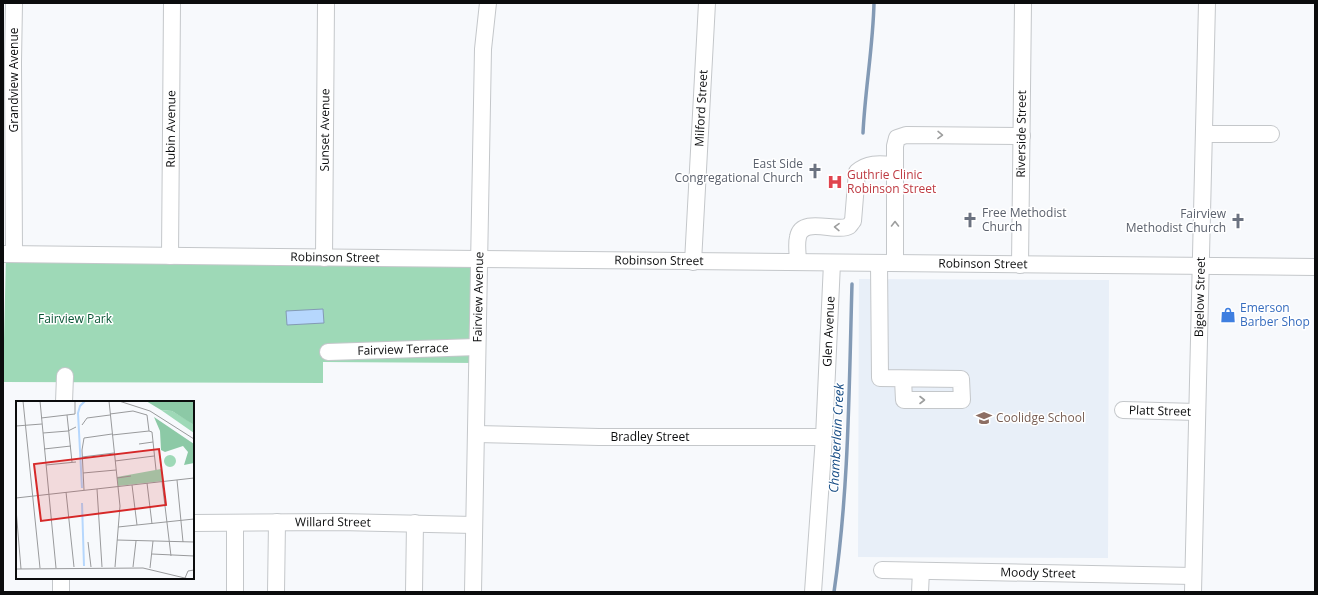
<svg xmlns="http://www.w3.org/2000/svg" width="1318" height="595" viewBox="0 0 1318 595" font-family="'Open Sans',sans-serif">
  <rect width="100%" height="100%" fill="#f7f9fc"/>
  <path fill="#e8eff8" d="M859,279l250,1 -1,278 -250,-1z"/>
  <path fill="#9ed9b7" d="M6,254l473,5 -2,104 -154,-1v21l-320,-1z"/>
  <path fill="#b6d7fd" stroke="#839ab5" d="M323,309l1,14 -37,2 -1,-14z"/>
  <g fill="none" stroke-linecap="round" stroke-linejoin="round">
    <path stroke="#839ab5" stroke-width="3.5" d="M863,133c2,-43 10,-86 11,-130
      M834,592c15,-102 15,-205 18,-308"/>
    <defs>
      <g id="minor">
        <path d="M14,3l-1,59 1,192"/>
        <path d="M1205,134h66"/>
        <path id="s1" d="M3,254l476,5 836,8"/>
        <path id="s2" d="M170,256l2,-253"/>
        <path id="s3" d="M324,258l2,-255"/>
        <path id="s4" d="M693,262l14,-259"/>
        <path d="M798,262c0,-7 -2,-17 0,-25 4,-21 39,-4 51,-11 1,-1 3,-4 4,-5l4,-49c11,-10 24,-8 38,-7"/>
        <path d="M879,263l1,115 81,1 1,21h-58l-1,-21"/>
        <path d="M895,263v-117l2,-8 9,-3 116,1"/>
        <path id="s5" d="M1020,265l3,-262"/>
        <path id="s6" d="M328,352l149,-5"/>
        <path d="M64,402l1,-26"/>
        <path id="s7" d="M1123,410l74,2"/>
        <path id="s8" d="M476,434l123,3h225"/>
        <path id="s9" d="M193,523l146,-1 135,3"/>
        <path id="s10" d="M882,570l311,6"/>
        <path d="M61,592v-14"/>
        <path d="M235,592v-69"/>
        <path d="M276,592l1,-70"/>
        <path d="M414,592l1,-69"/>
        <path id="s11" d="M473,592l10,-543 5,-46"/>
        <path id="s12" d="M813,592l11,-155 8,-174"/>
        <path d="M920,592l1,-21"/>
        <path id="s13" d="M1193,592l14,-589"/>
      </g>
    </defs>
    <use href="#minor" stroke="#c4c7ca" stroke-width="18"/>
    <use href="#minor" stroke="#fff" stroke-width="16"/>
  </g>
  <defs><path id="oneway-chevron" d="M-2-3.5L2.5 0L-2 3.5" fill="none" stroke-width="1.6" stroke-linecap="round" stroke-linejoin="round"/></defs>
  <g stroke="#9d9e9e">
    <use href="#oneway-chevron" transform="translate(940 135) rotate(1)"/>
    <use href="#oneway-chevron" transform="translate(895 224) rotate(-90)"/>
    <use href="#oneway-chevron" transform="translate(837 227) rotate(-179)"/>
    <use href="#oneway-chevron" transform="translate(922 400)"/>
  </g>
  <defs>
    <symbol id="church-bare" viewBox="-9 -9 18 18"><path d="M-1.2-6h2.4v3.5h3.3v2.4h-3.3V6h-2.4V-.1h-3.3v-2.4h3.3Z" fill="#6b7280" stroke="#fff" stroke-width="2.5" paint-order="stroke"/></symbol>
    <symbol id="hospital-bare" viewBox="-9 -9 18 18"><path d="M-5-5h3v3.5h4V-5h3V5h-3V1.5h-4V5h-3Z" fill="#e0444e" stroke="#fff" stroke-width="2.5" paint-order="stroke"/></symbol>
    <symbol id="shop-bare" viewBox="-9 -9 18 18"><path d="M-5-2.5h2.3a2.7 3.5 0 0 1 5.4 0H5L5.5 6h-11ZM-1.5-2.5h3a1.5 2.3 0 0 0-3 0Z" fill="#3f7fe0" stroke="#fff" stroke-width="2.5" paint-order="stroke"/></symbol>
    <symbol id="school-bare" viewBox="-9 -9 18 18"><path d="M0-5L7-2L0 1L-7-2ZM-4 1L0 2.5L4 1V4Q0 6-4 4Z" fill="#8d6e63" stroke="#fff" stroke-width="2.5" paint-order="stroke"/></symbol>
  </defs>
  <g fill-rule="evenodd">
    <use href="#church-bare" x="804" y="160" width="22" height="22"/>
    <use href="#hospital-bare" x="824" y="171" width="22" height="22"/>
    <use href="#church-bare" x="959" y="209" width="22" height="22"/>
    <use href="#church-bare" x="1227" y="210" width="22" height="22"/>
    <use href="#shop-bare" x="1217" y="304" width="22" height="22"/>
    <use href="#school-bare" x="973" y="407" width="22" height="22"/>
  </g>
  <g text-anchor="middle" stroke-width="3" stroke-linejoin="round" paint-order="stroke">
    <g font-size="12" fill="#0b0c0d" stroke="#fff">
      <text transform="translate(14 80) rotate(-90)" y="4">Grandview Avenue</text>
      <text dy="4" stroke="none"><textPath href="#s4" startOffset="154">Milford Street</textPath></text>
      <text dy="4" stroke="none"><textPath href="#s2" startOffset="127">Rubin Avenue</textPath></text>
      <text dy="4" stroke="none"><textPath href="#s3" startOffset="128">Sunset Avenue</textPath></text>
      <text dy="4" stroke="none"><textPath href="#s5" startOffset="131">Riverside Street</textPath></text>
      <text dy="4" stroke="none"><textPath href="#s1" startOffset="332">Robinson Street</textPath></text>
      <text dy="4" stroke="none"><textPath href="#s1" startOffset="656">Robinson Street</textPath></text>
      <text dy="4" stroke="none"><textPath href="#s1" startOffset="980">Robinson Street</textPath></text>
      <text dy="4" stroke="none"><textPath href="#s11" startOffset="295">Fairview Avenue</textPath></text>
      <text dy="4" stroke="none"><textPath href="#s13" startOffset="295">Bigelow Street</textPath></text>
      <text dy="4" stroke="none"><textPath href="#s12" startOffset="261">Glen Avenue</textPath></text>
      <text dy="4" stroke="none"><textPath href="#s6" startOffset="75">Fairview Terrace</textPath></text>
      <text dy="4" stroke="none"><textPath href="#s7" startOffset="37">Platt Street</textPath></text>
      <text dy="4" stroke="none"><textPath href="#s8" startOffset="174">Bradley Street</textPath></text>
      <text dy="4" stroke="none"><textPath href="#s9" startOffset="140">Willard Street</textPath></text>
      <text dy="4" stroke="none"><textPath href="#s10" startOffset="156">Moody Street</textPath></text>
    </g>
    <g font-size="12" fill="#5b616d" stroke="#fff" text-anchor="end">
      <text x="803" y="168">East Side<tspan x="803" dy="14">Congregational Church</tspan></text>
      <text x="982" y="217" text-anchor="start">Free Methodist<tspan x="982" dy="14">Church</tspan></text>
      <text x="1226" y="218">Fairview<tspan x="1226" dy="14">Methodist Church</tspan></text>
    </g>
    <g font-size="12" fill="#be3a42" stroke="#fff" text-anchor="start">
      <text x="847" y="179">Guthrie Clinic<tspan x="847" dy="14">Robinson Street</tspan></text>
    </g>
    <g font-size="12" fill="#366cbe" stroke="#fff" text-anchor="start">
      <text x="1240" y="312">Emerson<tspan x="1240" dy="14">Barber Shop</tspan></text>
    </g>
    <g font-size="12" fill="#085535" stroke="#fff">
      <text x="75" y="323">Fairview Park</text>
    </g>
    <g font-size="12" fill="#785e54" stroke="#fff" text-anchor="start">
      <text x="996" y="422">Coolidge School</text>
    </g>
    <g font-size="13" font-style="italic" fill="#164c85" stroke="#fff">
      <text transform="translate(836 438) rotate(-87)" y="5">Chamberlain Creek</text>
    </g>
  </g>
  <g transform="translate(16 401)">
    <rect width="178" height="178" fill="#f7f9fc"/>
    <path d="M145,9l11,1 15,9 7,5v8zM148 60a6 6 0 1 1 12 0a6 6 0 1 1-12 0ZM145,68l2,12 -45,5 -1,-9z" fill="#9ed9b7"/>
    <path d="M130,0h48v24l-22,-14 -11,-1zM138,16l40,27v19l-10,2 4,-13 -5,-6 -18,6 -4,-2 -1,-19z" fill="#8cc9a6"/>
    <path fill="none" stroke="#b6d7fd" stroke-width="2" d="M66,87l-4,-75 2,-7 5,-5M66,102l2,63"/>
    <path fill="none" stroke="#999a9c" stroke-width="1" d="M7,0l17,167M24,0l16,167M93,0l11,105 -5,61M103,0l31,10 44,28M94,13l23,-3 14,4 2,16 3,1 4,38M51,14l5,47M25,17l34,-4v-13M66,24l5,-7 23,-3M0,25l26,-2M27,32l25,-2 8,-4M96,34l37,-4M123,43l14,-2M28,48l27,-3M66,56l32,-4M99,60l39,-5M30,64l30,-3M67,72l33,-3M101,77l14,-2M161,79l6,62M146,80l9,75M131,82l5,41M116,84l5,40M81,88l5,78M68,89l-2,-40 2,-12 28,-4M50,91l8,75M0,97l178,-20M0,108l5,60M102,126l76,-8M101,139l77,2M72,141l3,25M136,153l42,2M117,166l3,-26M134,167l3,-27M0,168l127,-1 46,11M169,177l3,-7 6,-1"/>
    <path fill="#d62828" fill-opacity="0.15" stroke="#d62828" stroke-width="2" d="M143,48l7,56 -125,16 -7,-57z"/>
    <rect width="178" height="178" fill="none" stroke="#0b0c0d" stroke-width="2"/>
  </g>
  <rect width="1318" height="595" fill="none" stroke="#0b0c0d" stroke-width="8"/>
</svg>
